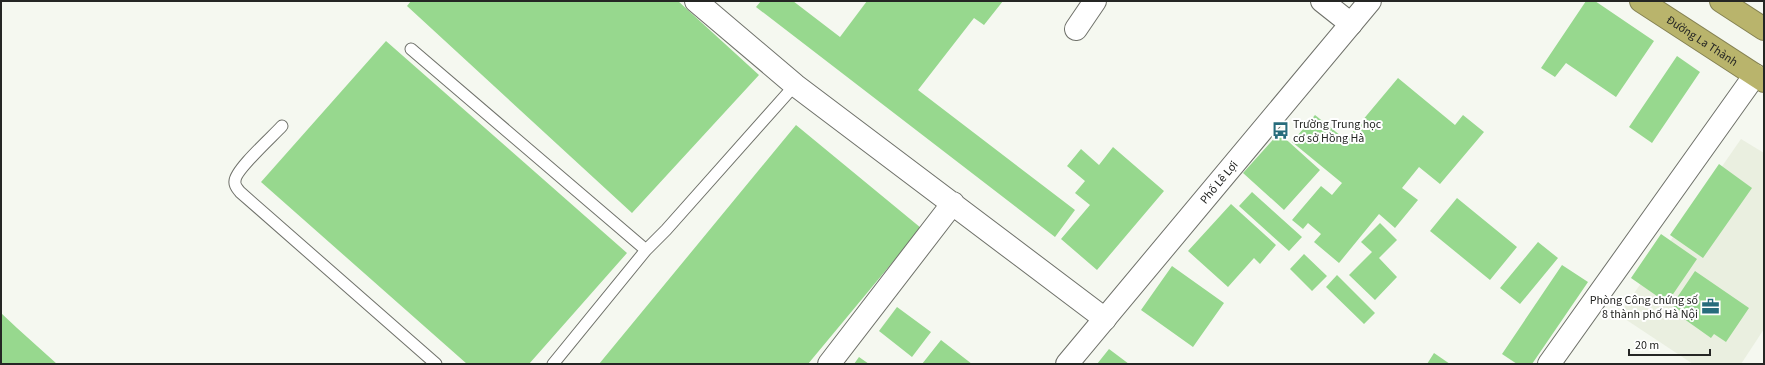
<svg xmlns="http://www.w3.org/2000/svg" width="1765" height="365" viewBox="0 0 1765 365" font-family="'Source Sans 3',sans-serif">
  <rect width="100%" height="100%" fill="#f5f8f0"/>
  <path fill="#eaefe0" d="M1741,139l23,14v176l-23,35h-48l-74,-49z"/>
  <path fill="#97d88e" d="M411,1h267l81,74 -127,138 -225,-207z
    M761,1h32l47,36 27,-36h136l-19,24 -10,-7 -56,72 157,120 -20,27 -299,-230z
    M1586,1h9l59,40 -38,56 -50,-34 -11,14 -14,-9z
    M386,41l241,212 -98,111h-62l-206,-182z
    M1677,56l23,16 -48,71 -23,-16z
    M1398,78l57,47 8,-10 21,17 -44,52 -21,-17 -17,21 16,12 -23,28 -16,-14 -40,49 -25,-21 7,-8 -13,-11 -5,6 -11,-9 29,-34 11,9 10,-12 -50,-41 23,-27 31,25z
    M796,125l125,103 -113,136h-209z
    M1279,133l41,37 -36,40 -41,-37z
    M1113,147l51,44 -67,79 -36,-31 29,-34 -15,-12 10,-12 -18,-15 14,-17 18,16z
    M1719,164l33,24 -49,70 -33,-23z
    M1252,192l50,45 -13,14 -50,-45z
    M1457,198l60,49 -27,33 -60,-49z
    M1231,204l45,41 -16,19 -6,-6 -26,29 -40,-36z
    M1380,223l17,17 -18,18 18,19 -22,23 -26,-25 23,-23 -11,-10z
    M1661,234l36,25 -30,44 -36,-25z
    M1538,242l20,16 -38,46 -20,-16z
    M1304,254l23,22 -15,15 -22,-22z
    M1562,265l26,17 -56,82h-15l-15,-10z
    M1172,266l52,37 -31,44 -52,-37z
    M1695,271l54,37 -23,34 -12,-8 -3,4 -31,-22 3,-3 -11,-8z
    M1337,275l38,38 -11,11 -38,-37z
    M897,307l34,25 -19,25 -33,-26z
    M1,313l16,15 40,36h-56z
    M941,340l31,24h-50z
    M1109,349l20,15h-32z
    M1434,353l16,11h-23z
    M859,357l10,7h-15z"/>
  <g fill="none" stroke-linecap="round" stroke-linejoin="round">
    <defs>
      <path id="lane" d="M411,49l235,201 20,-20 129,-145
        M282,126c-9,10 -47,44 -47,55 -1,5 3,8 5,11l196,172
        M553,364l93,-114"/>
      <path id="street" d="M696,1l99,84 310,234
        M1322,1l29,23
        M1076,29l19,-28
        M829,364l124,-161
        M1549,364l206,-289"/>
      <g id="secondary">
        <path id="s1" d="M1067,364l303,-363"/>
      </g>
      <g id="highway">
        <path id="s2" d="M1641,1l123,80"/>
        <path d="M1721,1l43,28"/>
      </g>
    </defs>
    <use href="#lane" stroke="#6f716a" stroke-width="13"/>
    <use href="#street" stroke="#6f716a" stroke-width="24"/>
    <use href="#secondary" stroke="#6f716a" stroke-width="24"/>
    <use href="#highway" stroke="#858253" stroke-width="24"/>
    <use href="#lane" stroke="#fff" stroke-width="11"/>
    <use href="#street" stroke="#fff" stroke-width="22"/>
    <use href="#secondary" stroke="#fff" stroke-width="22"/>
    <use href="#highway" stroke="#b9b46c" stroke-width="22"/>
  </g>
  <defs>
    <symbol id="bus-bare" viewBox="-9 -9 18 18"><path d="M-5-6H5V4H4V6H2V4H-2V6H-4V4H-5ZM-3.5-4V0h7V-4ZM-3.5 1.2v1.5H-2V1.2ZM2 1.2v1.5H3.5V1.2Z" fill="#276c7c" stroke="#fff" stroke-width="2.5" paint-order="stroke"/></symbol>
    <symbol id="office-bare" viewBox="-9 -9 18 18"><path d="M-6-3h4V-5.5h4V-3h4V5H-6ZM-1-4.5V-3h2v-1.5ZM-6 0V1H6V0Z" fill="#276c7c" stroke="#fff" stroke-width="2.5" paint-order="stroke"/></symbol>
  </defs>
  <g fill-rule="evenodd">
    <use href="#bus-bare" x="1268" y="118" width="25" height="25"/>
    <use href="#office-bare" x="1698" y="294" width="25" height="25"/>
  </g>
  <g text-anchor="middle" stroke-width="4" stroke-linejoin="round" paint-order="stroke">
    <g font-size="12" fill="#252624" stroke="#fff">
      <text dy="4" stroke="none"><textPath href="#s2" startOffset="73">Đường La Thành</textPath></text>
      <text dy="4" stroke="none"><textPath href="#s1" startOffset="237">Phố Lê Lợi</textPath></text>
    </g>
    <g font-size="12" fill="#252624" stroke="#fff" text-anchor="start">
      <text x="1293" y="128">Trường Trung học<tspan x="1293" dy="14">cơ sở Hồng Hà</tspan></text>
      <text x="1698" y="304" text-anchor="end">Phòng Công chứng số<tspan x="1698" dy="14">8 thành phố Hà Nội</tspan></text>
    </g>
  </g>
  <rect width="1765" height="365" fill="none" stroke="#252624" stroke-width="4"/>
  <path d="M1629 349v6h81v-6" fill="none" stroke="#252624" stroke-width="2"/>
  <text x="1635" y="349" font-size="12" fill="#252624" stroke="#ffffff" stroke-width="3" paint-order="stroke">20 m</text>
</svg>
